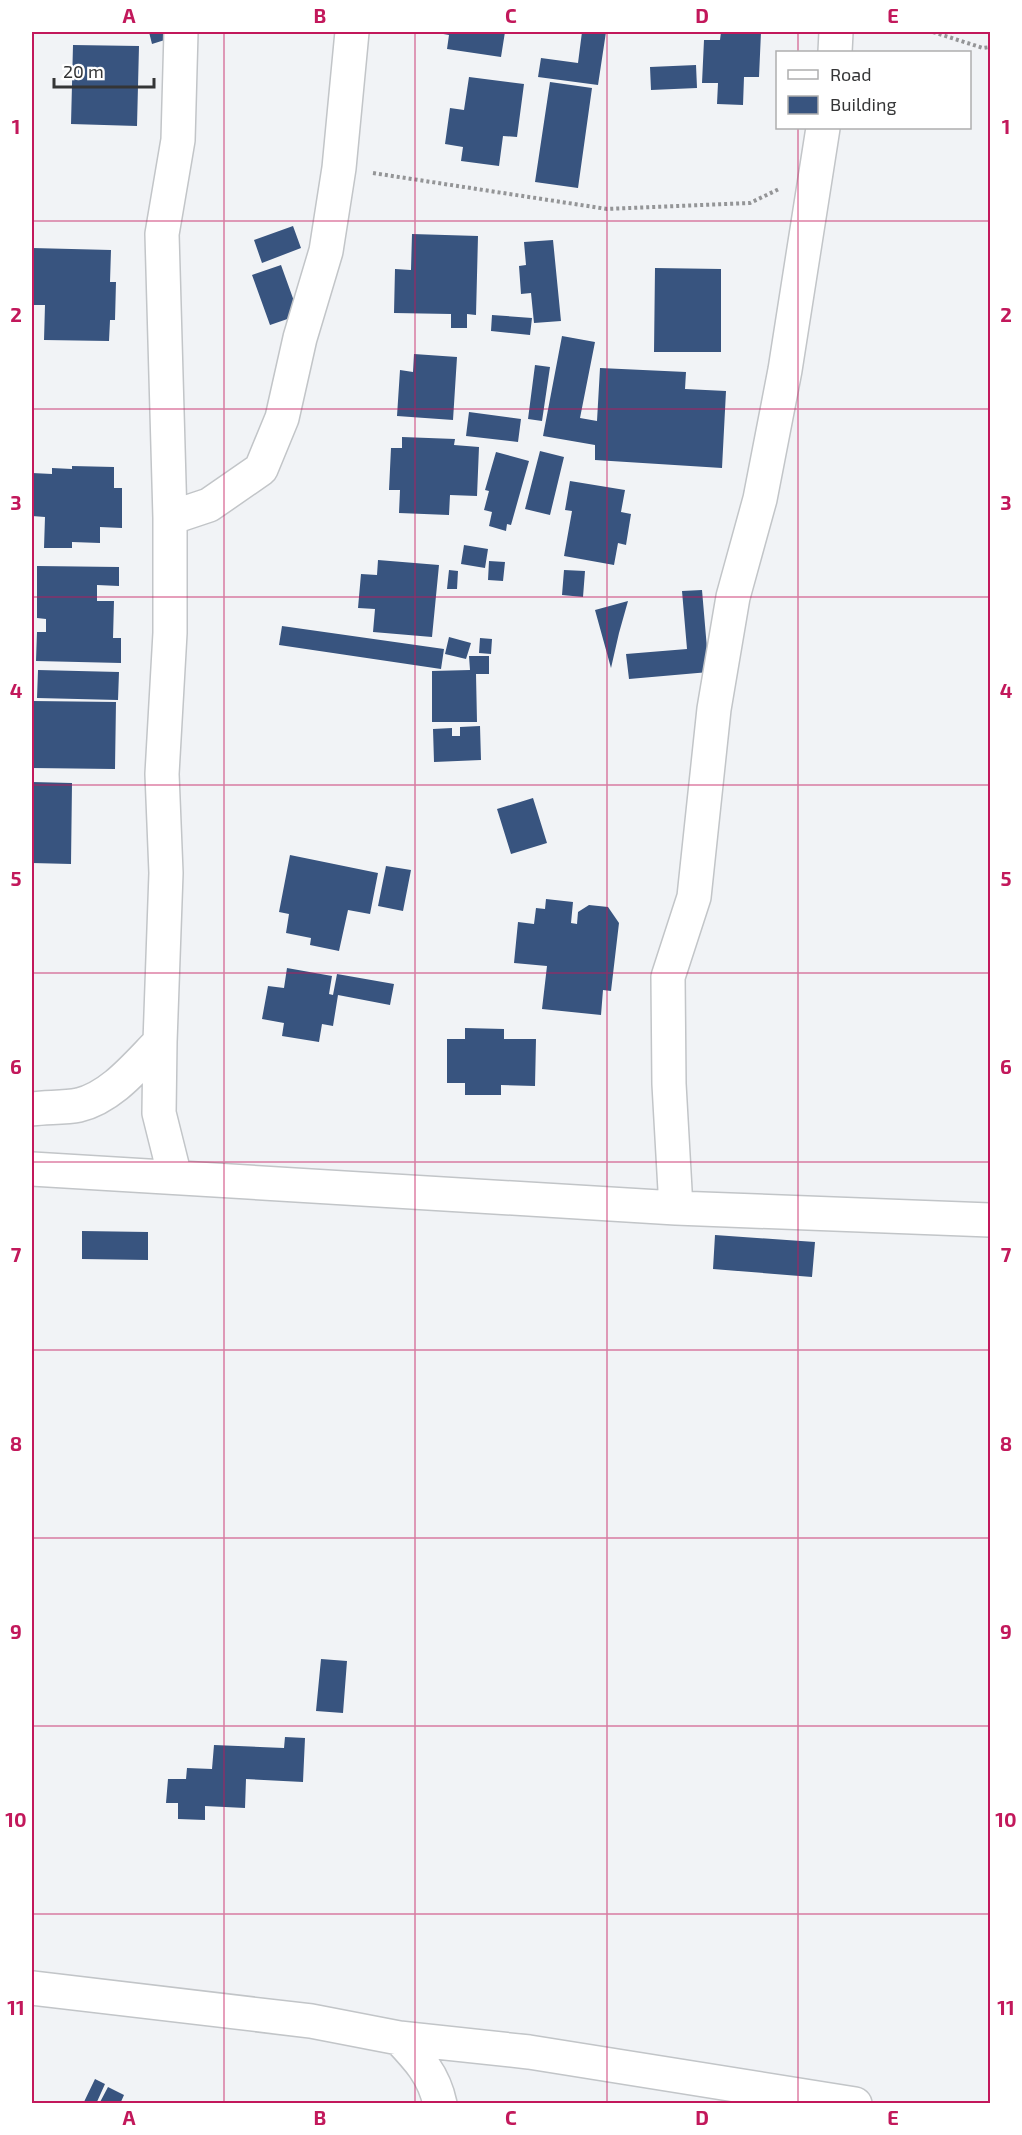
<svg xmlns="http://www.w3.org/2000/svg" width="1022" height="2135" viewBox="0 0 1022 2135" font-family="'Exo 2',sans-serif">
  <rect width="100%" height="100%" fill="#f1f3f6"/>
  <path fill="#38547f" d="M149,32h20l2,6 -19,6z
    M432,32h73l-4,25 -54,-8 2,-14z
    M582,32h24l-8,53 -60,-8 3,-19 37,5z
    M721,32h40l-2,45h-15l-1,28 -26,-1 1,-21h-16l2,-43h16z
    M73,45l66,1 -2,80 -66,-2z
    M696,65l1,23 -46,2 -1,-23z
    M469,77l55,7 -7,53 -14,-1 -4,30 -38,-5 2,-14 -18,-3 5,-36 14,2z
    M550,82l42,6 -14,100 -43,-6z
    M293,226l8,22 -39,15 -8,-23z
    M412,234l66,2 -2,79 -9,-1v14h-16v-14l-57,-1 1,-44 16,1z
    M553,240l8,81 -27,2 -3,-30 -10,1 -2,-28 7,-1 -2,-23z
    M32,248l79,2 -1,32h6l-1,38h-5l-1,21 -65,-1 1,-35h-13z
    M281,265l18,50 -29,10 -18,-50z
    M655,268l66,1v83h-67z
    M492,315l40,3 -2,17 -39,-4z
    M562,336l33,6 -15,76 17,3 3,-53 86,4 -1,17 41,2 -4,77 -127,-8v-15l-52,-9z
    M414,354l43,3 -4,63 -56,-4 3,-46 13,2z
    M535,365l15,2 -8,54 -14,-2z
    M469,412l52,7 -3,23 -52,-6z
    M402,437l53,2 -1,6 25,2 -2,49 -27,-1 -1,20 -50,-2 1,-23h-11l2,-42h11z
    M540,451l24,6 -14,58 -25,-6z
    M496,452l33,9 -18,64 -4,-1 -1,7 -17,-5 3,-14 -8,-2 5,-19 -4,-1z
    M72,466l42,1v21h8v40l-22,-1v16l-28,-1v6h-28l1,-31 -13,-1v-43l20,1v-6l20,1z
    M570,481l55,9 -4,22 10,2 -5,31 -8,-2 -4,22 -50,-9 8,-45 -7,-1z
    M464,545l24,4 -3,19 -24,-4z
    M378,560l61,5 -7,72 -59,-5 2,-23 -17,-1 3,-34 16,1z
    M489,561l16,1 -2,19 -15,-1z
    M37,566l82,1v19l-22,-1v16h17l-1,37h8v25l-85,-2 1,-29h9v-13l-9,-1z
    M449,570l9,1 -1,18h-10z
    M564,570l21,1 -2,26 -21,-2z
    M702,590l7,82 -80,7 -3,-25 61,-5 -5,-58z
    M628,601l-9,32 -8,35 -16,-58z
    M282,626l162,23 -3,20 -162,-24z
    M449,637l22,6 -5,16 -21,-5z
    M480,638l12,1 -1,15 -12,-1z
    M469,656h20v18h-13l1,48h-45v-51l38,-1z
    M38,670l81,2 -1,28 -81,-2z
    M33,701l83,1 -1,67 -83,-1z
    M480,726l1,34 -47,2 -1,-33 19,-1v8h8v-9z
    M32,782l40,1 -1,81 -39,-1z
    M533,798l14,45 -36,11 -14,-45z
    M290,855l88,18 -8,41 -22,-4 -9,41 -29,-6 1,-7 -25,-5 3,-19 -10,-2z
    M386,866l25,4 -8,41 -25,-5z
    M546,899l27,3 -2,21 6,1 1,-12 11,-7 19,2 11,16 -8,68 -8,-1 -2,25 -59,-6 5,-43 -33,-3 4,-41 16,2 2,-16 9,1z
    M287,968l45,8 -3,18 4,1 4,-21 57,10 -4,21 -52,-10 -5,31 -11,-2 -3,18 -37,-6 2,-13 -22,-4 6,-33 16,2z
    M465,1028l39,1v10h32l-1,47 -34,-1v10h-36v-12h-18v-44h18z
    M82,1231l66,1v28l-66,-1z
    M715,1235l100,7 -3,35 -99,-8z
    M321,1659l26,2 -4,52 -27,-2z
    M285,1737l20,1 -2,44 -57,-3 -1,29 -40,-2v14l-27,-1v-16h-12l2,-24h18l1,-11 25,1 2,-24 70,3z
    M95,2079l10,5 -9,20h-13z
    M108,2087l16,8 -4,9h-21z"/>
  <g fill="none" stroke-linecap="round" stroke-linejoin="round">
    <defs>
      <path id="street" d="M835,52l1,-20
        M170,518l39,-13 52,-36 21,-51 18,-80 26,-87 13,-83 13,-136
        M160,1042l-1,71 16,64
        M32,1109c15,-2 32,-1 47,-4 33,-8 58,-40 81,-63l6,-169 -4,-99 8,-141v-115l-8,-284 16,-94 3,-108
        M32,1169l644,39 314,12
        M676,1208l-7,-124 -1,-107 26,-80 20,-188 19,-112 27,-98 25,-129 38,-242
        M32,1988l279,33 88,17 130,14 326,52
        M399,2038c19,20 35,37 41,66"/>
    </defs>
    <use href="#street" stroke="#c2c5c8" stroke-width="36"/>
    <path stroke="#949597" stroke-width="4" stroke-dasharray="3 3" stroke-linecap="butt" d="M933,32l50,16 7,-1
      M373,173l234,36 143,-6 29,-14"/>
    <use href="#street" stroke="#fff" stroke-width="33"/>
  </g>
  <path fill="none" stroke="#c2185b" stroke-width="1.5" stroke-opacity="0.55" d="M224,32v2072M415,32v2072M607,32v2072M798,32v20M798,128v1976M32,221h958M32,409h958M32,597h958M32,785h958M32,973h958M32,1162h958M32,1350h958M32,1538h958M32,1726h958M32,1914h958"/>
  <rect width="1022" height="2135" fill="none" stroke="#ffffff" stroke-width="66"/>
  <rect x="776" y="51" width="195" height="78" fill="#ffffff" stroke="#aeaeaf" stroke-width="1.5"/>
  <rect x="788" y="70" width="30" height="9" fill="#ffffff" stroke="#aeaeaf" stroke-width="1.5"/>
  <text x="830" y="81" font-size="18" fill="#343536">Road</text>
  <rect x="788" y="96" width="30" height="18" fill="#38547f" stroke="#aeaeaf" stroke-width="1.5"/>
  <text x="830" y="111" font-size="18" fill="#343536">Building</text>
  <path d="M54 78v9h100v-9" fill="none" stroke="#343536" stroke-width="3"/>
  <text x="63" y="78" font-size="18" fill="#343536" stroke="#ffffff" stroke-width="4.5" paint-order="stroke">20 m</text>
  <rect x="33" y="33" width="956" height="2069" fill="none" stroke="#c2185b" stroke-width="2"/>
  <g font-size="20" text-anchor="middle" font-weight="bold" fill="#c2185b">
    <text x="129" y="23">A</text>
    <text x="320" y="23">B</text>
    <text x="511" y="23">C</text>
    <text x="702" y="23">D</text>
    <text x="893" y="23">E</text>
    <text x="16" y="134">1</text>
    <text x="1006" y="134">1</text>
    <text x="16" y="322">2</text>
    <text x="1006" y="322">2</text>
    <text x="16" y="510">3</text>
    <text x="1006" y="510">3</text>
    <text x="16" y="698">4</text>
    <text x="1006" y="698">4</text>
    <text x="16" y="886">5</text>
    <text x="1006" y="886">5</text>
    <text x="16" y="1074">6</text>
    <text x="1006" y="1074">6</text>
    <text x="16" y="1262">7</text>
    <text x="1006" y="1262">7</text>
    <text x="16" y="1451">8</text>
    <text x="1006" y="1451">8</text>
    <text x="16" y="1639">9</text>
    <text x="1006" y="1639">9</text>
    <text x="16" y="1827">10</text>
    <text x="1006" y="1827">10</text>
    <text x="16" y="2015">11</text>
    <text x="1006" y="2015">11</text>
    <text x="129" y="2125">A</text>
    <text x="320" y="2125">B</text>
    <text x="511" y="2125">C</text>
    <text x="702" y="2125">D</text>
    <text x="893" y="2125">E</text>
  </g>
</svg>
